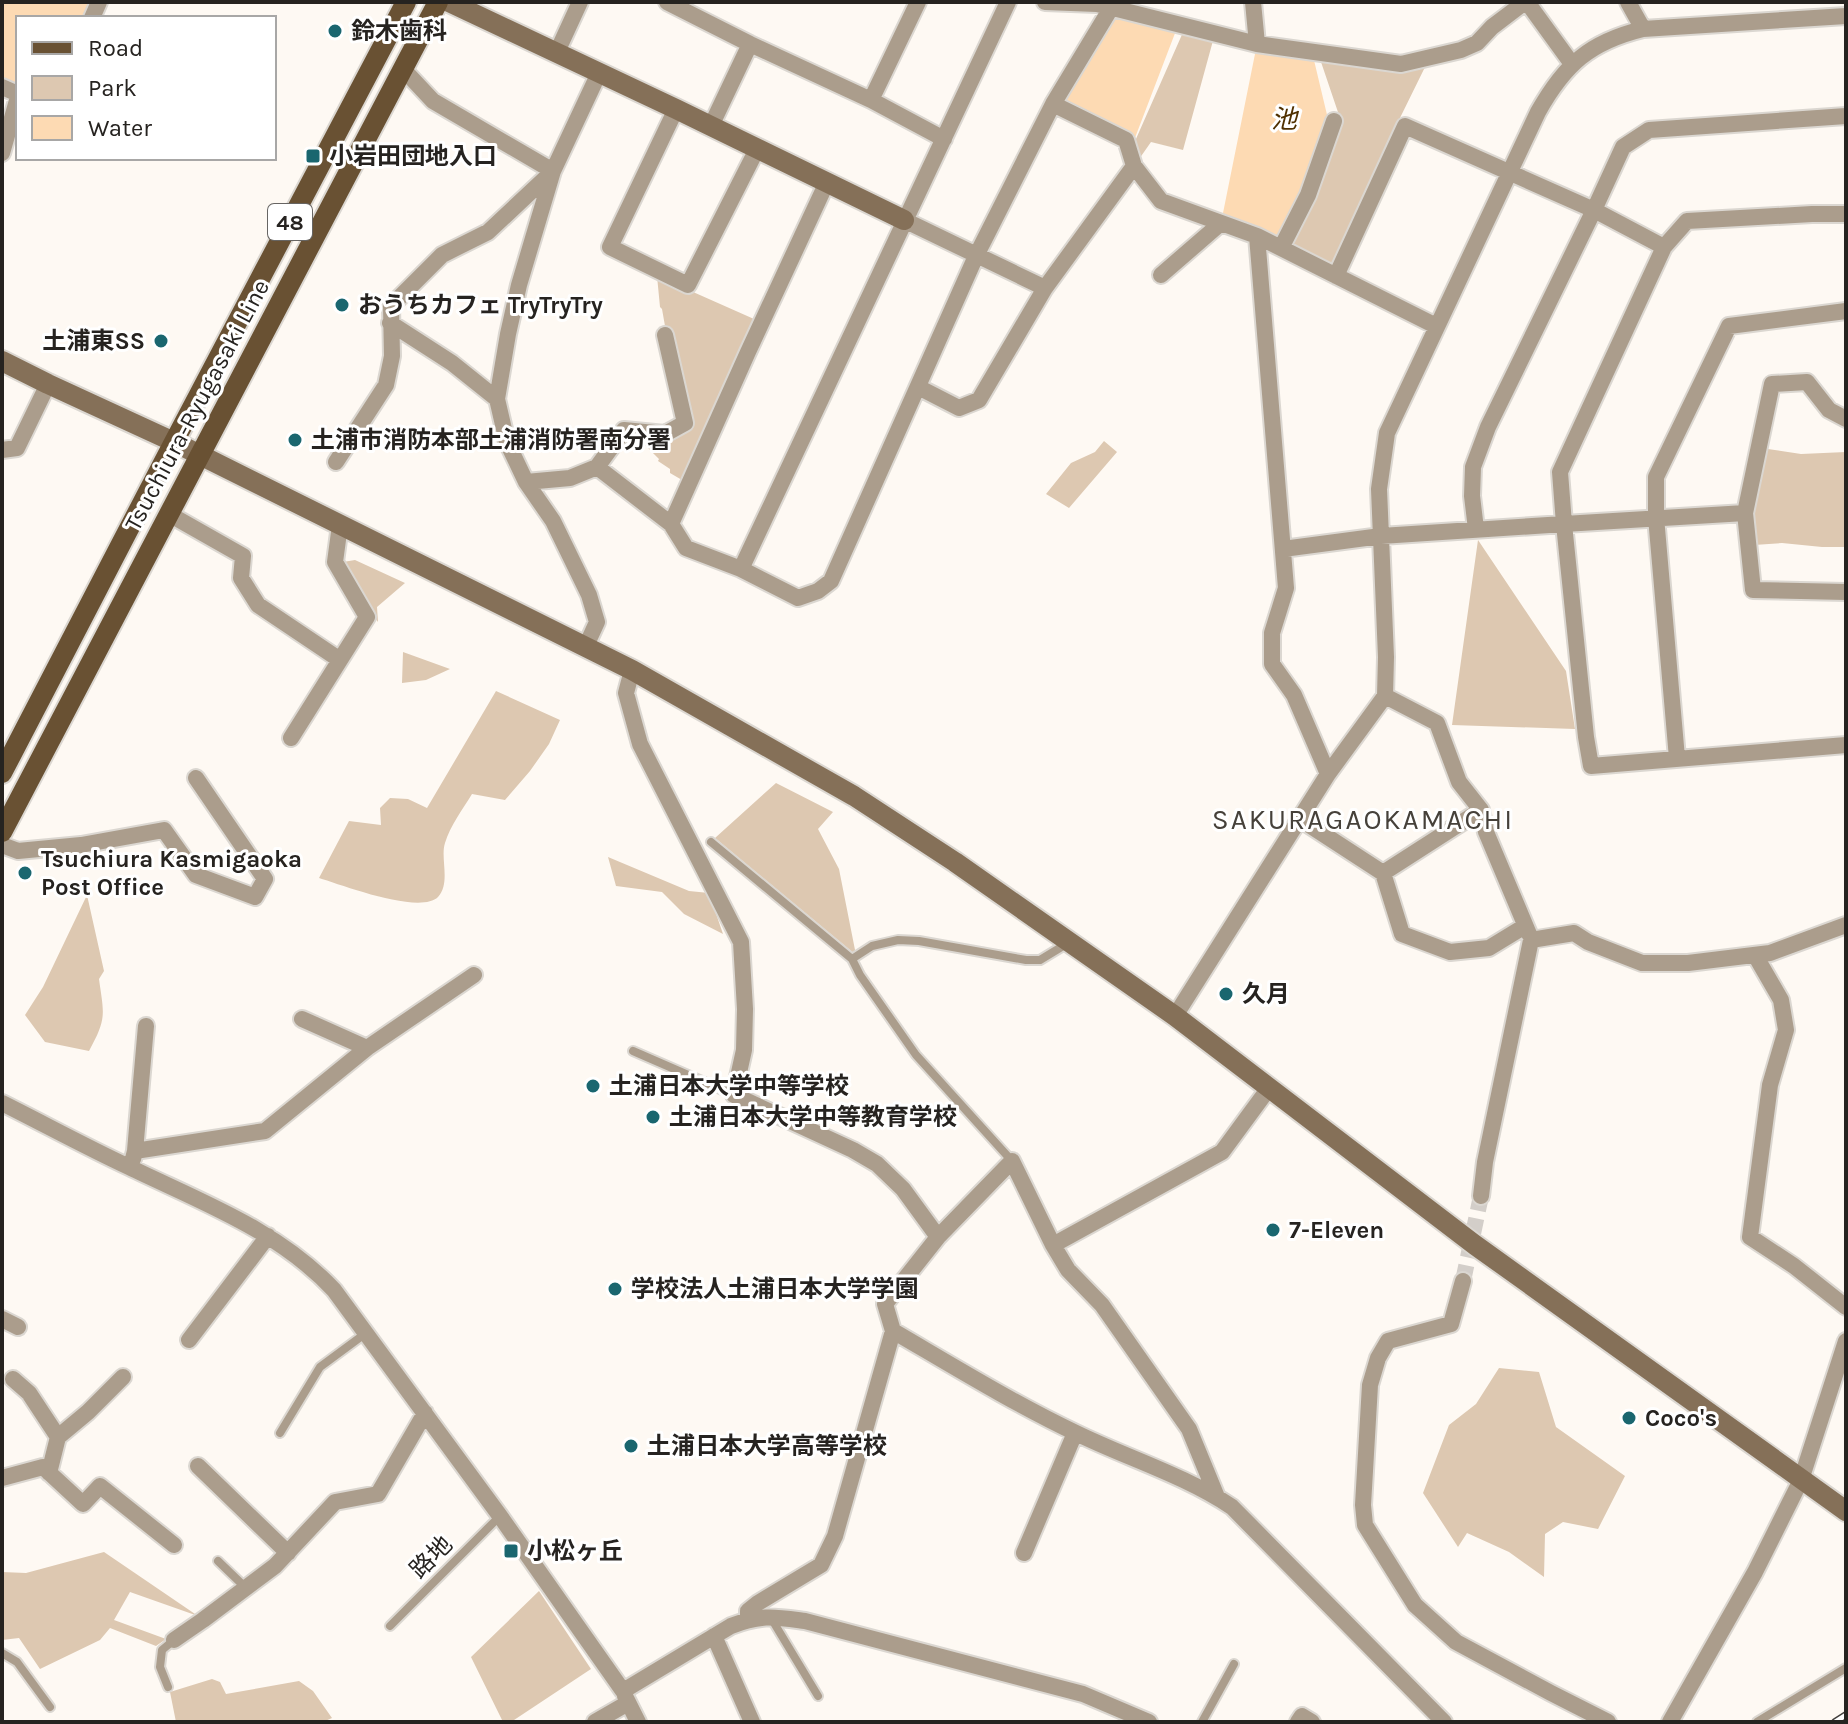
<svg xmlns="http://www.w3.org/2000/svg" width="1848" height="1724" viewBox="0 0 1848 1724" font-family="Karla,'Noto Sans JP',sans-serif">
  <rect width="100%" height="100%" fill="#fef9f3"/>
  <path fill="#ddc8b1" d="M1184,30l30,7 -31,113 -32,-8 -14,20 -5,-14z
    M1320,59l107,4 -30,61 -63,146 -46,-23 27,-49 27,-74z
    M657,276l97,43 -72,161 -12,-7v-4l-12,-8 1,-2 -14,-14 28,-9 19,-13 -19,-76 -8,-21 -3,-17 -2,-2z
    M1104,441l13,11 -48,56 -23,-14 25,-31 24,-11z
    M1761,448l40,6 45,-2v95h-24l-40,-4 -28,2 -4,-35z
    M1478,540l88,131 9,58 -123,-4z
    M355,560l50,23 -28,24 1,15 -8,-11 -27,-49z
    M403,652l47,17 -24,11 -24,3z
    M496,691l64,29 -11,24 -19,27 -25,29 -33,-6c-9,15 -22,32 -27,49 -5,15 6,40 -7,54 -18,18 -96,-12 -119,-19l30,-57 32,4 -1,-17 10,-10 18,1 19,9z
    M776,783l57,29 -15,17 21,40 17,86 -141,-117z
    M608,857l81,34 20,2 14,41 -39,-20 -22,-22 -46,-6z
    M87,895l17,76 -5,8c5,36 8,39 -10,72l-44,-9 -20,-27 18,-28z
    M1499,1368l40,4 17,55 69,49 -27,53 -35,-7 -18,12 -1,43 -35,-25 -42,-19 -9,14 -35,-54 26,-68 27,-21z
    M104,1552l94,64 -68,-24 -16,28 52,19 -10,7 -46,-18 -10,12 -60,29 -21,-31 -17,2v-68l24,1z
    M539,1591l52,78 -80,53h-8l-32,-65z
    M212,1679l8,3 6,12 73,-13 14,10 19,27 -9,4h-147l-6,-30z"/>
  <path fill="#fddab3" d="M2,2h90l-7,16h-67v70l-16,-7z
    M1114,13l63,15 -44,115 -73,-41z
    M1256,49l57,7 15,63 -27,72 -23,53 -56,-26z"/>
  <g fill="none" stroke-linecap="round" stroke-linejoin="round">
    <path stroke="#d3cec9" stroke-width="16" stroke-dasharray="16 8" stroke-linecap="butt" d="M1463,1281l18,-85"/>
    <defs>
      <path id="lane" d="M711,842l141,117 8,16 56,80 96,106
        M852,959l20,-13 26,-6 21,1 107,19h14l28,-17
        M633,1051l101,44
        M280,1433l40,-66 46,-34
        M218,1561l28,27
        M771,1618l47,78
        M390,1626l110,-110
        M2,1653l15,9 33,45
        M168,1687l-8,-20 2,-17 12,-10
        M1202,1722l32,-58
        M1757,1722l89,-54"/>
      <path id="street" d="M667,2l83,42 121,56 73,39
        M1045,2l52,2 160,40 144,20 60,-14 16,-7 15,-16 33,-25
        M1253,2l4,42
        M1527,2l45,62
        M1628,2l15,27
        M92,18l7,-16
        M557,52l23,-50
        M403,69l30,32 120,70 -34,114 -11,49 -11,65 10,43 19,40 27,39 36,74 8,27 -11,24
        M2,87l16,7
        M871,100l47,-98
        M1053,104l73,36 8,26 27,35 96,35 179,90
        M676,109l-66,138 78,38 69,-136
        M711,126l39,-82
        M2,153l16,-56
        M827,182l-79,170 -77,172 15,24 55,21 57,29 20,-7 13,-10 145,-325 77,-152 58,-96
        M904,220l141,68
        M1257,236l29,352 -14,45v31l22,31 34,79
        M1281,248l27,-53 26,-74
        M1161,275l60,-52
        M1336,276l69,-150 189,84 70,37
        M390,323l62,40 45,36
        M918,387l41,21 20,-8 66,-112 89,-122
        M2,450l15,-2 31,-64
        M336,462l50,-77 6,-29 -1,-50 51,-51 46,-23 65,-61 46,-98
        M597,467l74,57
        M526,482l44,-4 27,-11 27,-37 41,4 20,-11 -20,-88
        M1745,513l27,-129 35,-2 22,28 17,9
        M169,514l74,42 -2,22 17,27 82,55
        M1476,529l-4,-33 1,-29 15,-40 106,-217 29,-63 26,-17 197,-14
        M1283,549l98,-13 183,-12 -4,-52 104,-225 23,-26 125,-7h34
        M741,569l267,-567
        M1846,592l-93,-2 -8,-77 -181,11 22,213 5,29 255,-21
        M632,670l-6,23 14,51 101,198 4,67 -1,41 -10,45 119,55 24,14 26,25 35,48
        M1385,696l52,27 22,59 22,28 5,22 43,102
        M291,738l76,-121 -32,-55 5,-37
        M1677,758l-21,-241v-40l73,-151 117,-15
        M1300,819l83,54 19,61 48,18 39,-4 36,-22
        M2,845l16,6 63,-6 83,-15 32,45 59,22 10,-18 -69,-101
        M1383,873l98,-63
        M1755,955l26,45 5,30 -16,55 -20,152 44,29 52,41
        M1175,1016l153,-242 57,-78 1,-39 -7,-168 8,-56 151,-321c27,-48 52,-70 105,-83l203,-13
        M302,1019l65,29
        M2,1103c42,21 84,44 127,64 72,35 149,63 205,123l166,226 123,175 108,-65c30,-12 44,-9 74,-5l278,73 66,28
        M135,1151l130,-20 102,-83 107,-73
        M133,1159l2,-8 11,-125
        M1481,1196l4,-34 46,-222 43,-7 14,9 54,21h46l82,-10 76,-28
        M1053,1245l169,-93 47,-64
        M1463,1281l-12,43 -63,17 -10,17 -8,27 -7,120 2,20 50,80 41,37 95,51 57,29
        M2,1319l16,8
        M893,1331c60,35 120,72 183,102 51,25 108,42 156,74l212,215
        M189,1340l79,-104
        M13,1379l16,14 29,44
        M198,1466l90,87
        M49,1473l9,-36 30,-25 35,-35
        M2,1478l41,-11 40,37 17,-18 74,59
        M1024,1553l51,-120
        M748,1619v-8l10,-8 63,-38 14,-29 58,-205 -8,-27 53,-67 74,-76 41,84 15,25 34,35 87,124 28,68
        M714,1636l38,86
        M174,1640l29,-20 72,-54 60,-64 43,-8 47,-81
        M625,1696l13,26
        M595,1722l33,-19
        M1298,1722l4,-6 10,6
        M1670,1722l85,-150 46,-92 45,-139"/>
      <path id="secondary" d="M449,2l227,107 228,111
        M2,361l46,23 126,58 458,228 222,126 101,66 220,154 300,229 371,266"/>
      <path id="primary" d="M2,773l172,-331 232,-440
        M2,832l436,-830"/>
    </defs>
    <use href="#lane" stroke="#dbd7d1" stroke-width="12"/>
    <use href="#street" stroke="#dbd7d1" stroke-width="20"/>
    <use href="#secondary" stroke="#dbd7d1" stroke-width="24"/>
    <use href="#primary" stroke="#dbd7d1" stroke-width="24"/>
    <use href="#lane" stroke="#ab9d8c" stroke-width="8"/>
    <use href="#street" stroke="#ab9d8c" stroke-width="16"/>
    <use href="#secondary" stroke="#857058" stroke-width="20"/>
    <use href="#primary" stroke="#695133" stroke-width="20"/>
    <defs>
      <path id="rail" d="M1835,1722l11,-7"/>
    </defs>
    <use href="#rail" stroke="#423f3c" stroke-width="8"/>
    <use href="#rail" stroke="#fff" stroke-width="5" stroke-dasharray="15" stroke-linecap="butt"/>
  </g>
  <g fill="#1a666f" stroke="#fff" stroke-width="3">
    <circle cx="335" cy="31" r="8"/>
    <rect x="305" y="148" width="16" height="16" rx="4"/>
    <circle cx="342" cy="305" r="8"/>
    <circle cx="161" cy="341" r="8"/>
    <circle cx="295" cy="440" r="8"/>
    <circle cx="25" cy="873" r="8"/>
    <circle cx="1226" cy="994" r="8"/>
    <circle cx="593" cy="1086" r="8"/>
    <circle cx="653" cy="1117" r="8"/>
    <circle cx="1273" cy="1230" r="8"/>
    <circle cx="615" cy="1289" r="8"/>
    <circle cx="1629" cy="1418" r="8"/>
    <circle cx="631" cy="1446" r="8"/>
    <rect x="503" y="1543" width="16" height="16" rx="4"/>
  </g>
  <g text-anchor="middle" stroke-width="6" stroke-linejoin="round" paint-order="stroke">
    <rect fill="#fff" stroke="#676563" stroke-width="2" x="268" y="204" width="44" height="36" rx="6"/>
    <g font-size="22" font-weight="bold" fill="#262320">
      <text x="290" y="230">48</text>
    </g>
    <g font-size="24" font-weight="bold" fill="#262320" stroke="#fff" text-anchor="start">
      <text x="351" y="39">鈴木歯科</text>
      <text x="329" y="164">小岩田団地入口</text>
      <text x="358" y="313">おうちカフェ TryTryTry</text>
      <text x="145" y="349" text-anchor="end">土浦東SS</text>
      <text x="311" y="448">土浦市消防本部土浦消防署南分署</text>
      <text x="41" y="867">Tsuchiura Kasmigaoka<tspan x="41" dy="28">Post Office</tspan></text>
      <text x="1242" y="1002">久月</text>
      <text x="609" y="1094">土浦日本大学中等学校</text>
      <text x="669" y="1125">土浦日本大学中等教育学校</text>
      <text x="1289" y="1238">7-Eleven</text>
      <text x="631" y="1297">学校法人土浦日本大学学園</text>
      <text x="1645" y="1426">Coco's</text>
      <text x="647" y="1454">土浦日本大学高等学校</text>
      <text x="527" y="1559">小松ヶ丘</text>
    </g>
    <g font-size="24" fill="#262320" stroke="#fff">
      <text transform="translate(197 405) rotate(-62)" y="8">Tsuchiura-Ryugasaki Line</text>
      <text transform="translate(431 1557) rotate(-45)" y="8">路地</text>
    </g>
    <g font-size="26" font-style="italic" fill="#503000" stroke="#fff">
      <text x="1284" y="128">池</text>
    </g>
    <g font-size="28" letter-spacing="2" fill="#46413a" stroke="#fff">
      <text x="1363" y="829">SAKURAGAOKAMACHI</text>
    </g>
  </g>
  <rect width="1848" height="1724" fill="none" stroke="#262320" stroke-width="8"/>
  <rect x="16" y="16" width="260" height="144" fill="#ffffff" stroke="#a8a7a6" stroke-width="2"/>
  <rect x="32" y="42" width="40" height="12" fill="#695133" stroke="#a8a7a6" stroke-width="2"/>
  <text x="88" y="56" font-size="24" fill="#262320">Road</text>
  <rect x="32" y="76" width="40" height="24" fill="#ddc8b1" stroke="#a8a7a6" stroke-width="2"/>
  <text x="88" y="96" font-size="24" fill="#262320">Park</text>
  <rect x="32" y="116" width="40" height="24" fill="#fddab3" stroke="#a8a7a6" stroke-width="2"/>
  <text x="88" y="136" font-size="24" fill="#262320">Water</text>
</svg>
